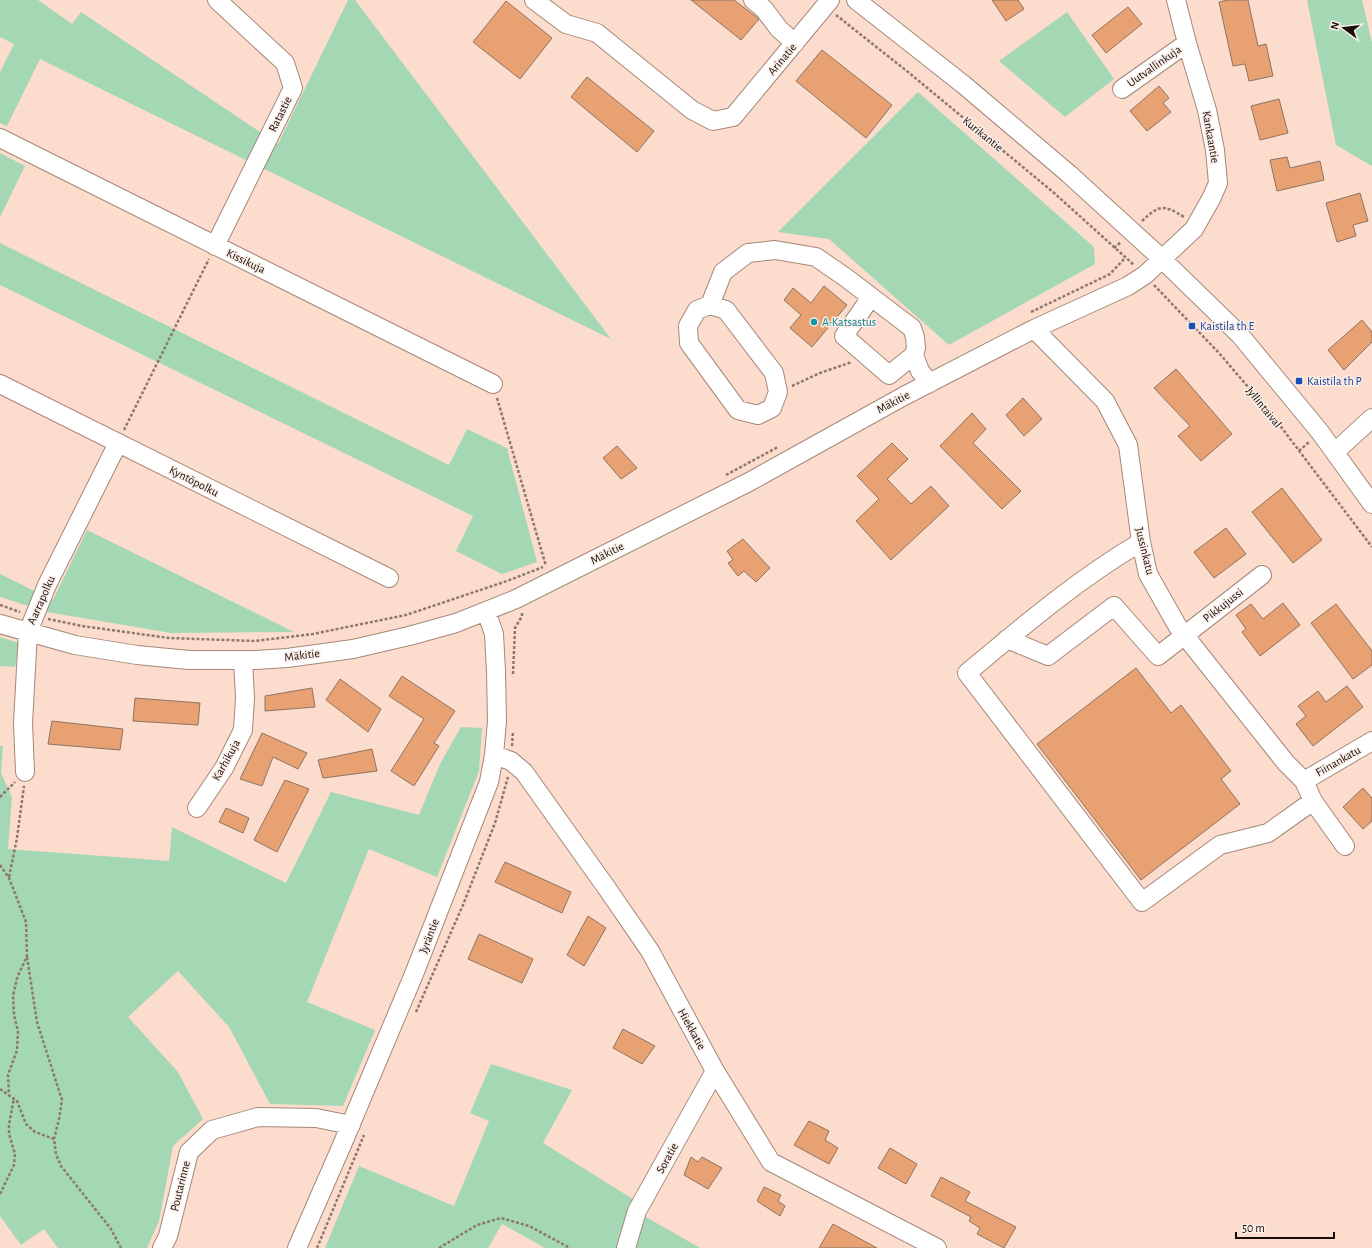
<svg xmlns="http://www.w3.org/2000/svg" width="1372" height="1248" viewBox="0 0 1372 1248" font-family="'Alegreya Sans',sans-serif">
  <rect width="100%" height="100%" fill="#fcdccc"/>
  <path fill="#a4d7b3" d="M0,0h38l34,24 9,-12 197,132 70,-144h7l256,339 -571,-280 -33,67 -7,-3v-51l14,-28 -14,-7z
    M1307,0h55l10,43v123l-36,-21z
    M1067,12l47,67 -49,38 -66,-56z
    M918,92l176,155 1,17 -146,81 -120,-106 -51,-7z
    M0,153l25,13 -25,51z
    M0,243l449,222 18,-36 40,19 30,114 -35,12 -46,-23 17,-35 -473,-231z
    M87,530l207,102 -123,1 -124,-21 -47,-15v-23l53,26z
    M0,637l19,6 -4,24 -15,-1z
    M461,727l21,1 -3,43 -42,106 -68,-28 -62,153 68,28 -32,76 -73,-2 -41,-77 -51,-56 -50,46 50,55 25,47 -30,27 -14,75 -12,27h-89l-14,-19 -23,16 -21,-29v-470h3l-2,27 11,24 -4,52 161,12 3,-34 114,56 45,-91 88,23 21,-51z
    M491,1064l81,26 -29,53 93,58 -4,8 68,39h-155l-43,-24 -14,24h-163l34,-82 95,40 35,-85 -19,-8z"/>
  <path fill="#e8a173" stroke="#8e7463" d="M691,0h43l25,19 -18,21z
    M992,0h26l6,9 -18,12z
    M1228,0h20l10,46 8,-2 7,32 -24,5 -4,-17 -12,2 -14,-64z
    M506,1l46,37 -32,41 -47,-37z
    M1128,7l14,17 -36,29 -14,-18z
    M822,50l70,55 -26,33 -70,-57z
    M587,77l67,54 -17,21 -66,-55z
    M1159,86l10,12 -6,5 8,9 -24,19 -17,-20z
    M1279,99l9,34 -28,7 -9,-34z
    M1287,157l3,11 30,-7 4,19 -47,11 -7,-31z
    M1360,193l8,28 -15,4 3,11 -19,6 -11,-39z
    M824,286l23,19 -35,42 -22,-19 11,-13 -17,-15 9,-12 18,15z
    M1362,320l10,12v10l-28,28 -16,-20z
    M1176,369l56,65 -31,27 -23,-25 12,-10 -36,-38z
    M1023,398l19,21 -18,17 -18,-21z
    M972,413l14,16 -13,14 48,48 -19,18 -62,-63z
    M892,443l16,16 -21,20 24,25 20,-18 18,20 -58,54 -35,-39 23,-22 -22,-23z
    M617,446l20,22 -16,11 -18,-21z
    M1282,488l40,52 -29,23 -41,-51z
    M1226,528l20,26 -32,24 -20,-26z
    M743,539l27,29 -14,14 -12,-11 -6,5 -10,-13 5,-3 -6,-9z
    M1283,603l17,22 -40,31 -18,-24 4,-3 -10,-14 15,-11 12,15z
    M1336,604l36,47v14l-19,14 -42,-56z
    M1136,668l35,45 10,-8 50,66 -10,8 19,25 -99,76 -104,-136z
    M402,676l53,35 -21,32 5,3 -25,40 -23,-15 33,-52 -35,-23z
    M340,679l41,30 -13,23 -42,-32z
    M1347,686l16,21 -50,39 -17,-22 10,-8 -8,-10 20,-15 8,11z
    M312,688l3,19 -50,4v-15z
    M135,698l65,5 -2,22 -65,-4z
    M52,721l71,8 -3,21 -72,-6z
    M262,733l45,20 -9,16 -25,-12 -11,29 -22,-7z
    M372,749l5,22 -54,7 -5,-18z
    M285,780l24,9 -32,63 -23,-12z
    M1363,788l9,10v23l-9,8 -20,-22z
    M226,808l23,10 -6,15 -24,-11z
    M505,862l66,30 -9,21 -67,-31z
    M588,916l18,12 -22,38 -17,-11z
    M479,934l54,25 -11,24 -54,-24z
    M623,1029l32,17 -13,18 -29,-16z
    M809,1121l20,10 -4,9 13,8 -9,16 -35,-19z
    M890,1148l27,16 -11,20 -28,-16z
    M691,1157l7,5 4,-5 20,11 -14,21 -24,-14z
    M941,1177l29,15 -5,9 51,26 -12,21 -27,-14 3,-6 -11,-7 2,-4 -40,-21z
    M764,1187l17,8 -3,6 7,5 -5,10 -23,-15z
    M833,1224l44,24h-58z"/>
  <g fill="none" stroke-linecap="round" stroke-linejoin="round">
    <defs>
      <path id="minor" d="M534,0l32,24 31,9 95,77 21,11 20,-4 97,-117
        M753,0l11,9 15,20 16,14
        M856,0l108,85 105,89 93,85 78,76 80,97 52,72
        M1122,89l65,-46
        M0,138l493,246
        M215,246l78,-158 -8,-25 -68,-63
        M871,297l-27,39 45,39 25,-20
        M710,305l16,5 48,63 4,19 -6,16 -14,7 -20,-5 -49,-67 -1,-17 9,-16 13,-5 13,-33 25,-19 27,-3 41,7 29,20 67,51 3,9 1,11 -2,7 6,16 10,12
        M1034,329l71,72 23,44 13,97 7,32 30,53 108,136 18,18 9,20 32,45
        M0,384l389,194
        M1335,452l37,-34
        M1141,542c-63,37 -118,84 -174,131l175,229 78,-57 48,-12 45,-32
        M0,624l75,21 62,10 52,5h67l31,-2 66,-9 56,-13 47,-13 60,-24 233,-117 155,-86 130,-67 94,-43 17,-11 49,-46 18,-32 6,-14 -3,-33 -8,-40 -20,-67 -11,-43
        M1007,639l41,17 66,-50 44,50 104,-81
        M494,755l17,6 13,11 82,115 44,64 65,120 56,91 166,86
        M25,772l-2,-49 5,-91 19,-47 71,-142
        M1304,781l68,-40
        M197,808l27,-40 19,-38 2,-32 -2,-38
        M162,1248l6,-12 21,-84 23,-22 46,-13 58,1 35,7
        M297,1248l45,-103 72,-171 75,-192 5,-27 3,-34 -1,-50 -2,-37 -8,-23
        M626,1248l11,-37 78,-140"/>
    </defs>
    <use href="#minor" stroke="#a5887a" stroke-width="20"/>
    <path stroke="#8e786e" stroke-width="2.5" stroke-dasharray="3 2" stroke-linecap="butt" d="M836,15l72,57 145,120 81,73
      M1142,221c17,-16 21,-17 42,-4
      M1114,248l7,-6
      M1154,285l65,68 53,62 100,132
      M1031,312l79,-38 15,-16
      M792,386l28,-13 32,-11
      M497,398l49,168
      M124,430l85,-171
      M1299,451l10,-9
      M726,475l52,-28
      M0,605l20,7
      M48,619l34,7 87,12 86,3 58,-7 93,-19 101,-34 36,-14
      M513,674l2,-46 7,-12v-5
      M512,746l1,-15
      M0,797l15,-15
      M0,865l9,13 17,44 1,34 -10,22 -4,18 1,19 4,16 -1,19 -9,25 1,19
      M9,877l8,-39 7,-52
      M27,957l10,65 25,78 -3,19 -5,20
      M416,1012l47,-107 32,-82 13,-46
      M0,1089l17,12 9,23 9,8 19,7 2,15 5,12 50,63 10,19
      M0,1194l14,-29 1,-11 -6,-20v-9l5,-27
      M317,1248l47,-113
      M439,1248l38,-23 24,-7 28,8 41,22"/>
    <use href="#minor" stroke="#fff" stroke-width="18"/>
  </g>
  <circle fill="#0f9aa8" stroke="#fbeee8" stroke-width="1.5" cx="814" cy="322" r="4"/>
  <g fill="#1a4fb4" stroke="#fbeee8" stroke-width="1.5">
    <rect x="1188" y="322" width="8" height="8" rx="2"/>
    <rect x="1295" y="377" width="8" height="8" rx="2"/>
  </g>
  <g text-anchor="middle" stroke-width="3" stroke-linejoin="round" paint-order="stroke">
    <g font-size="12" fill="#170d08" stroke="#fbeee8">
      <text transform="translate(782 59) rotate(-50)" y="4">Arinatie</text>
      <text transform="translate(1154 66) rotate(-35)" y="4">Uutvallinkuja</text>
      <text transform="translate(280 114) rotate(-64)" y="4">Ratastie</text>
      <text transform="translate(983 134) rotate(39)" y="4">Kurikantie</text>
      <text transform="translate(1211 137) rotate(80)" y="4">Kankaantie</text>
      <text transform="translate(246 261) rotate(26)" y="4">Kissikuja</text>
      <text transform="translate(893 402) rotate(-28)" y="4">Mäkitie</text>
      <text transform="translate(1264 407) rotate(51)" y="4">Jyllintaival</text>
      <text transform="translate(194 481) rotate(27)" y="4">Kyntöpolku</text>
      <text transform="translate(1145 551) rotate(76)" y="4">Jussinkatu</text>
      <text transform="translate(607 553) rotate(-27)" y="4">Mäkitie</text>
      <text transform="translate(41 600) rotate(-66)" y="4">Aarrapolku</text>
      <text transform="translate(1223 605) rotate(-38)" y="4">Pikkujussi</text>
      <text transform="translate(302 655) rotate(-7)" y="4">Mäkitie</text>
      <text transform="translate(226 760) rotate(-61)" y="4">Karhikuja</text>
      <text transform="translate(1338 761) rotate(-30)" y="4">Fiinankatu</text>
      <text transform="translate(429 936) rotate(-69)" y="4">Jyräntie</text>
      <text transform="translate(692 1029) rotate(61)" y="4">Hiekkatie</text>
      <text transform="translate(667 1158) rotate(-61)" y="4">Soratie</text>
      <text transform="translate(180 1186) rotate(-76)" y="4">Poutarinne</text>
    </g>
    <g font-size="12" fill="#0d838f" stroke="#fbeee8" text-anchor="start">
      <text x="822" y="326">A-Katsastus</text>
    </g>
    <g font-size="12" fill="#164399" stroke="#fbeee8" text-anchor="start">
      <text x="1200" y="330">Kaistila th E</text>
      <text x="1307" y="385">Kaistila th P</text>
    </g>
  </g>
  <g transform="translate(1344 28) rotate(285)" stroke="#fbeee8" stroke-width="3" paint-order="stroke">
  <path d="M0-3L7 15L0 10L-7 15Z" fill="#170d08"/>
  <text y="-6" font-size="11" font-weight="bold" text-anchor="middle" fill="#170d08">N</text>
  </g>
  <path d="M1236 1232v6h98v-6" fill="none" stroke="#170d08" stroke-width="2"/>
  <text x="1242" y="1232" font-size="12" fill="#170d08" stroke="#fbeee8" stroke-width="3" paint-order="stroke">50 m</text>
</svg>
